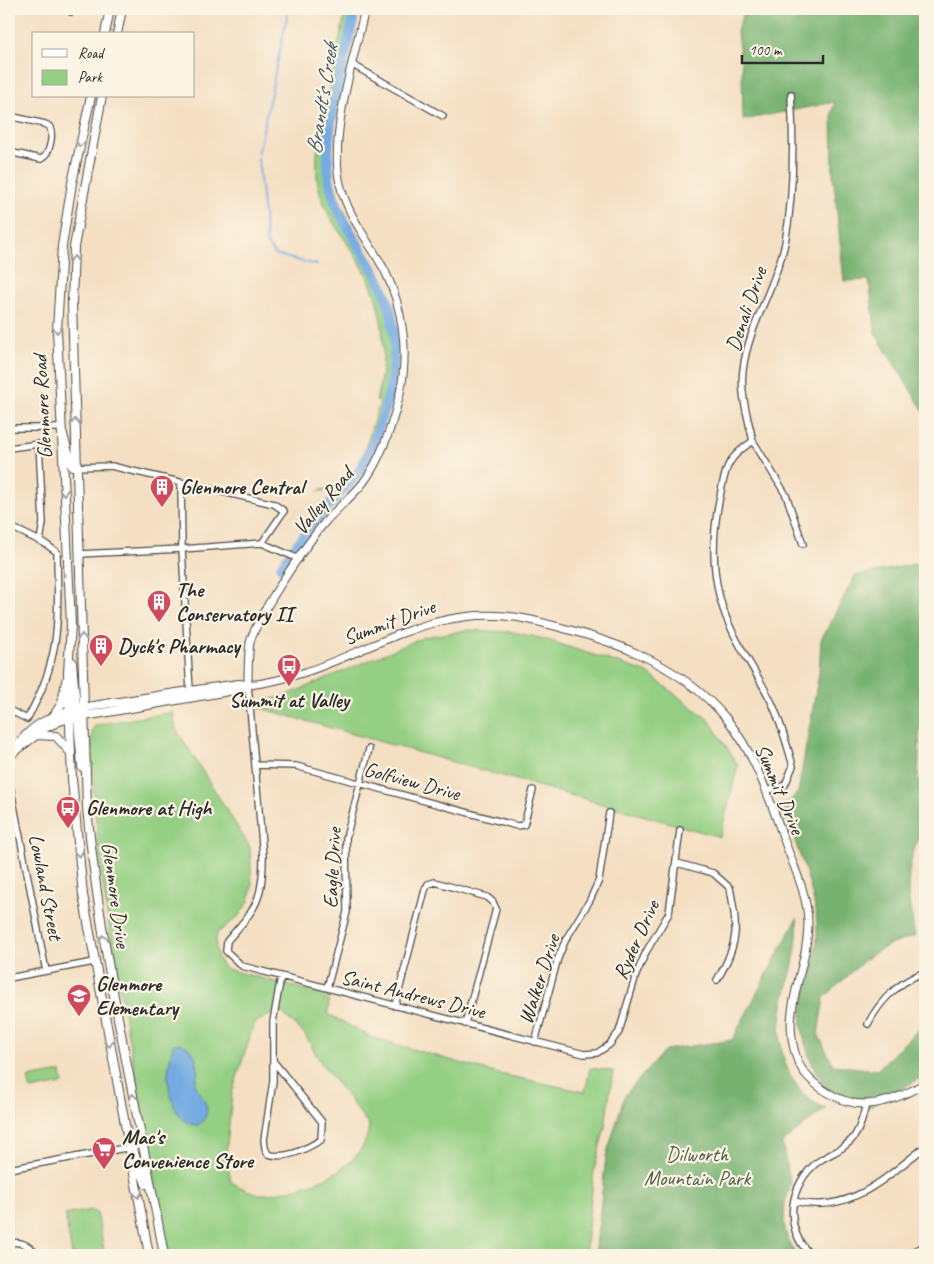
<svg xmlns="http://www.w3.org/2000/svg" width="934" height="1264" viewBox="0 0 934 1264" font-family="Caveat,sans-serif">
  <rect width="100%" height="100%" fill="#fcf5e5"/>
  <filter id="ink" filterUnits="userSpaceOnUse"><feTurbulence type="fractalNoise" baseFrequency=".02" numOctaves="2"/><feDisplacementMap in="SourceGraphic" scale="10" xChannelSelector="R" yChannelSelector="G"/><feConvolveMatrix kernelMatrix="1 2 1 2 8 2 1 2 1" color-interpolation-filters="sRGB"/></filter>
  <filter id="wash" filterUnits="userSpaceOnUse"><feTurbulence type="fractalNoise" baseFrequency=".0096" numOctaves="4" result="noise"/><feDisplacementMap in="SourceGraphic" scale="20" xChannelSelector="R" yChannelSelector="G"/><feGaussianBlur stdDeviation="1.12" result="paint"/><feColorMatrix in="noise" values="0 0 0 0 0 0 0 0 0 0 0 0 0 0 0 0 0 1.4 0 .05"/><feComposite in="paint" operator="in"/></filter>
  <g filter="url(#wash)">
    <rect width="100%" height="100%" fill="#f4dfc3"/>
    <path fill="#94cf83" stroke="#607d57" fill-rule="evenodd" d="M346,9h12c-10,46 -33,119 -26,164 6,38 32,69 48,103 26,54 20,100 1,154 -8,23 -16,42 -32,61h-32l25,-6 13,-13 8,-17 17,-53 -4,-2c14,-48 8,-100 -19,-142 -16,-25 -33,-44 -39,-73 -5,-31 4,-61 10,-91 6,-28 12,-57 18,-85z
      M467,630l46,2 31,7 102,33 63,48 29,45 -18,72 -460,-129 2,-7 25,-6 137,-58z
      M173,712l3,17 74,118 2,38 -3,16 -11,16 -21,16c-2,14 -2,26 9,36l96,25 7,7 -1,13 43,23 124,36 90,19 5,-24 23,3 -8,55 -11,44 -9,85h-418c-12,-73 -25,-147 -39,-220 -19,-102 -36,-201 -36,-305l4,-5zM281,1012l23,21 17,30 48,62c-3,39 -46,57 -80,65 -10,2 -23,6 -34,3 -8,-2 -16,-7 -24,-11l-5,-26 6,-63 22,-69 11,-7z
      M61,1072l2,12 -32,6 -3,-12z
      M91,1210l6,3 8,42h-33l-7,-40z"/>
    <path fill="#77b271" stroke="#516e4e" d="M744,9h181v404l-49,-78 -7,-55 -25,1 -11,-108 -1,-62 3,-9 -92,18 -1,-51 -5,-37z
      M925,562v149l-5,12 -2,56 7,5v42l-12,25 -4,21 -1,23 7,41 -26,9 -21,12 -44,41 -6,36 15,31 44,5 48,-47v52l-55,32c-11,-5 -25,-7 -36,-13 -19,-11 -36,-61 -32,-83 5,-29 17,-55 15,-86 -2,-37 -22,-81 -34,-117l15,-16 21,-119 2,-33 34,-64z
      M797,918c5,57 -36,104 -5,160 8,14 19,25 34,30l-44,35 9,42 -6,18 -1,21 4,17 8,14h-201l11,-99 19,-61 40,-45 67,-10z"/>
    <path fill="#75aae2" stroke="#506a86" d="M179,1043c19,7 21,23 16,41 7,15 21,27 3,41 -21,1 -28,-28 -30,-45 -1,-11 3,-24 5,-35z"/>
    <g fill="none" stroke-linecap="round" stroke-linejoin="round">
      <path stroke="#75aae2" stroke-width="2" d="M353,20l2,-11
        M258,154l30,-142
        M258,158l9,87 9,10 41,10"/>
      <path stroke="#75aae2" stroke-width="10" d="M281,567c15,-23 31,-42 49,-63 13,-14 29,-28 37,-47 25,-55 41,-122 11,-179 -17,-31 -41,-60 -48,-94 -9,-47 13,-117 23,-164"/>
    </g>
  </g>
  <g filter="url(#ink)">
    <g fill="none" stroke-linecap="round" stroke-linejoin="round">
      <defs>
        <path id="minor" d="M71,12v-3
          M353,65l90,51
          M9,116l36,8 4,2c5,8 1,29 -8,33l-32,-7
          M9,428h52
          M753,441l33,54 17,49
          M9,448l30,-4 4,79 -3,18
          M76,467l35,-1 163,38 10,7 -22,32
          M181,483l1,66 80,-6 37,16
          M9,526l35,17 13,9c1,68 5,106 -30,167l-18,-9
          M79,554l103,-5 8,142
          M248,685l15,171c0,45 -7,52 -36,85l-1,10 16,15 342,88 13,-1 12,-8 10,-13 17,-57 10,-23 23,-39 11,-83
          M255,765l41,1 221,60 7,-1 9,-35
          M9,780l37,191
          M767,791l18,-6 8,-19c-6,-21 -12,-44 -22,-65 -13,-26 -30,-50 -42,-77 -18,-40 -18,-81 -10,-123 7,-32 5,-41 34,-60 -5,-23 -13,-47 -10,-71 5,-43 33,-84 42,-127 9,-49 9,-100 6,-149
          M677,863l36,10 17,15c8,41 9,55 -13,92
          M9,978l85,-16
          M327,988l20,-76 -1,-74 23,-89
          M395,1006l30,-116 3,-6 7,-2 52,15 6,5 3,7 -31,115
          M868,1024c12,-24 32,-43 57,-52
          M535,1042l23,-84 8,-19 24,-39 9,-20 10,-67
          M274,1062l48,60 -1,18c-16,9 -34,20 -53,14l-3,-6 -1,-8 9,-59v-59l8,-46
          M9,1169l133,-24
          M794,1201c54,15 91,-23 131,-54
          M9,1243c14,-2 19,2 29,12
          M811,1255c-29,-26 -22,-72 8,-94 12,-8 26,-12 35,-24 7,-10 9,-21 12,-33
          M905,1255l20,-9"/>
        <path id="tertiary" d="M365,9c-11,49 -36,127 -25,175 8,33 29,57 45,87 18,37 24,81 15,122 -7,30 -18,65 -37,90 -11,14 -26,25 -37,38 -19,22 -70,96 -76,122 -2,13 -2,28 -2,42 101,-10 173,-90 283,-65 72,17 145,39 195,98 27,33 42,76 56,116 9,27 26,59 26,89 0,49 -29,86 -11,136 9,25 44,46 70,45 20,-1 42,-11 58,-21"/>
        <path id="secondary" d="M105,34l5,-25
          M117,34l5,-25
          M91,96l-19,87 -10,63 -5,84 14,295 -3,47 4,107 11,116 66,360
          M102,96l-28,151 -2,55 15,506c14,151 50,298 77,447
          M62,431l10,35
          M72,662l4,44 4,6
          M74,714l4,7 4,46
          M53,717l9,-14 4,-22
          M36,735l20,1 15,17
          M16,749c8,-15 21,-25 37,-32 24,-10 53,-13 79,-17 36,-6 71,-11 107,-16l8,1
          M9,756l36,-28 17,-8 178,-31 8,-4
          M134,1153l12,31"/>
      </defs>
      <use href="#minor" stroke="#494642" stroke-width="8"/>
      <use href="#tertiary" stroke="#494642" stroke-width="9"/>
      <use href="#secondary" stroke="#494642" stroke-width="10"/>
      <use href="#minor" stroke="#fff" stroke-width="5.5"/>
      <use href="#tertiary" stroke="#fff" stroke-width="7"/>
      <use href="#secondary" stroke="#fff" stroke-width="8"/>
    </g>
    <defs><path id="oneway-chevron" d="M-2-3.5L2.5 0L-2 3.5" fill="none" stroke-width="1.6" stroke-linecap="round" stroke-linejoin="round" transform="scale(1.25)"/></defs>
    <g stroke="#a0a0a0">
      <use href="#oneway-chevron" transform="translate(80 144) rotate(101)"/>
      <use href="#oneway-chevron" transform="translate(74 259) rotate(-88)"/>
      <use href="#oneway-chevron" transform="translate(57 330) rotate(90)"/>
      <use href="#oneway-chevron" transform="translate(75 422) rotate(-91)"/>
      <use href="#oneway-chevron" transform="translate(64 492) rotate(87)"/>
      <use href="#oneway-chevron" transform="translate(82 637) rotate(-92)"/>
      <use href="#oneway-chevron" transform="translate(79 854) rotate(84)"/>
      <use href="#oneway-chevron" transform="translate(103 938) rotate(-100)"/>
      <use href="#oneway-chevron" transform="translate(109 1044) rotate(79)"/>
      <use href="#oneway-chevron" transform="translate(133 1097) rotate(-100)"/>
      <use href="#oneway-chevron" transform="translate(138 1195) rotate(80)"/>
    </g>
  </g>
  <defs>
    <symbol id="building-pin" viewBox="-11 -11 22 30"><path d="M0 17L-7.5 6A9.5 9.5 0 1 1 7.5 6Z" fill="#d1495b" stroke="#fcf5e5"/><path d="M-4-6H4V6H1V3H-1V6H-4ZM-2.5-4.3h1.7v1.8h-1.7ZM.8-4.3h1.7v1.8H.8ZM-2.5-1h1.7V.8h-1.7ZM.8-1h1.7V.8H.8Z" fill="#fff"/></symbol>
    <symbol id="bus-pin" viewBox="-11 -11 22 30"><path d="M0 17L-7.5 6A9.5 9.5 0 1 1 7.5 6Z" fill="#d1495b" stroke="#fcf5e5"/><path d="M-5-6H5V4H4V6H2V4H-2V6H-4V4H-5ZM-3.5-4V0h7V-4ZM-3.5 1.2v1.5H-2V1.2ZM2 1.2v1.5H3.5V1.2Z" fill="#fff"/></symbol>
    <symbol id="school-pin" viewBox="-11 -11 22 30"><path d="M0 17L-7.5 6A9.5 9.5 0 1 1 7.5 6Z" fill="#d1495b" stroke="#fcf5e5"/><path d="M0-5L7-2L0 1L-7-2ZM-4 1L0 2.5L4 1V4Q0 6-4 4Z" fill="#fff"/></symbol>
    <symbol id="supermarket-pin" viewBox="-11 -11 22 30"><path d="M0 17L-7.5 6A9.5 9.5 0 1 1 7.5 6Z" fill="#d1495b" stroke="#fcf5e5"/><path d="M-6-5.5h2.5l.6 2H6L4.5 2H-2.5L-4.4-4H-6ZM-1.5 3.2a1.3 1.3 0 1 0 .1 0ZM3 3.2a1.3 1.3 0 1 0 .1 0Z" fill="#fff"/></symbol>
  </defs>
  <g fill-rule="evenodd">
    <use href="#building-pin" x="148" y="473" width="28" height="38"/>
    <use href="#building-pin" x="145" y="588" width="28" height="38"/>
    <use href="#building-pin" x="87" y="632" width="28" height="38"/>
    <use href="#bus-pin" x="275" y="652" width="28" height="38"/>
    <use href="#bus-pin" x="54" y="794" width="28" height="38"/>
    <use href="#school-pin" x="65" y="982" width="28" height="38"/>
    <use href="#supermarket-pin" x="90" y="1135" width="28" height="38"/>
  </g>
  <g text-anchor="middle" stroke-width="4.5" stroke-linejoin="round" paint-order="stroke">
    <g font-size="21" fill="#2b2b2b" stroke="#fcf5e5">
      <text transform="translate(746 309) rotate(-71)" y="7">Denali Drive</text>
      <text transform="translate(42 407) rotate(-93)" y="7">Glenmore Road</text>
      <text transform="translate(323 501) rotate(-50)" y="7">Valley Road</text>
      <text transform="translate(389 622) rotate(-20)" y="7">Summit Drive</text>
      <text transform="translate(412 781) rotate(15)" y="7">Golfview Drive</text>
      <text transform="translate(780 789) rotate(67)" y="7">Summit Drive</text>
      <text transform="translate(332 868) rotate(-87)" y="7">Eagle Drive</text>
      <text transform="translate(46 887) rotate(79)" y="7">Lowland Street</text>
      <text transform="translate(116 895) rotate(82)" y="7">Glenmore Drive</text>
      <text transform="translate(636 940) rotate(-66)" y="7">Ryder Drive</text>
      <text transform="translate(539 979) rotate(-72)" y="7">Walker Drive</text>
      <text transform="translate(413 994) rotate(14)" y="7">Saint Andrews Drive</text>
    </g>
    <g font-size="21" font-weight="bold" fill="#2b2b2b" stroke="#fcf5e5" text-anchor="start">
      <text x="180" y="494">Glenmore Central</text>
      <text x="176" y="597">The<tspan x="176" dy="24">Conservatory II</tspan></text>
      <text x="118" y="653">Dyck's Pharmacy</text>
      <text x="289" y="707" text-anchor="middle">Summit at Valley</text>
      <text x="86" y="815">Glenmore at High</text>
      <text x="96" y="991">Glenmore<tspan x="96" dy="24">Elementary</tspan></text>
      <text x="122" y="1144">Mac's<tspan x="122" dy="24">Convenience Store</tspan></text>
    </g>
    <g font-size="21" fill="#4a5c45" stroke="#fcf5e5">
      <text x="697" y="1161">Dilworth<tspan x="697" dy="24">Mountain Park</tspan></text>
    </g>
    <g font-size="22" font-style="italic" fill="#45576b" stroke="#fcf5e5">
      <text transform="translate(321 99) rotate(-81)" y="8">Brandt's Creek</text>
    </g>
  </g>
  <rect width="934" height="1264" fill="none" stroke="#fcf5e5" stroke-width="30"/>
  <rect x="32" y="32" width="162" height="65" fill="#fcf5e5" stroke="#a8a49b"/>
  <rect x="42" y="49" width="25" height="8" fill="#ffffff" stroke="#a8a49b"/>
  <text x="78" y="58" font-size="15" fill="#2b2b2b">Road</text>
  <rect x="42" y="70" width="25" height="15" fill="#94cf83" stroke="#a8a49b"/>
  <text x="78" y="82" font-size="15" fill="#2b2b2b">Park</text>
  <path d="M742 55v8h81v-8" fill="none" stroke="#2b2b2b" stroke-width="2.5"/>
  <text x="749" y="55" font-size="15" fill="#2b2b2b" stroke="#fcf5e5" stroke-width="4" paint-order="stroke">100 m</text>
</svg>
